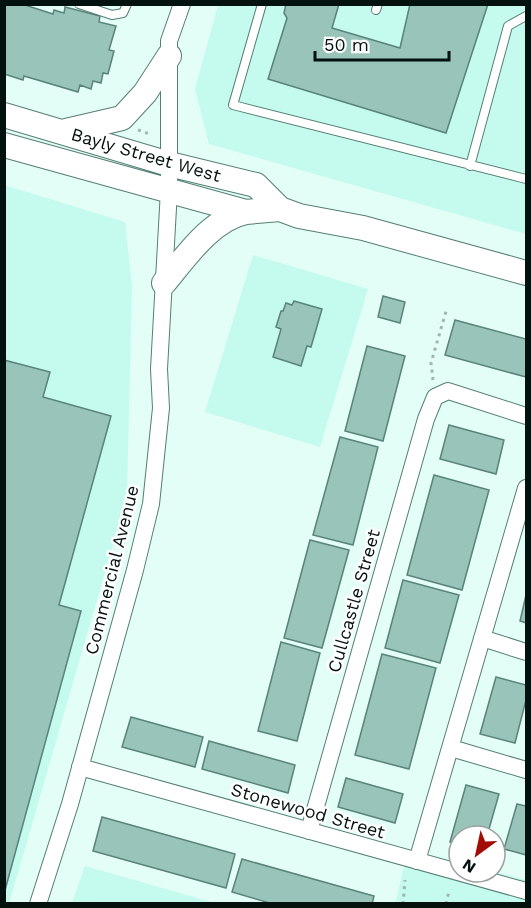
<svg xmlns="http://www.w3.org/2000/svg" width="531" height="908" viewBox="0 0 531 908" font-family="'Work Sans',sans-serif">
  <rect width="100%" height="100%" fill="#e3fef7"/>
  <path fill="#c4fbee" d="M218,5h308v229l-317,-90 -14,-55z
    M4,185l121,37 7,63 -5,211 -118,408 -5,-1z
    M253,255l115,34 -48,158 -115,-35z
    M408,850l51,12v10h36l31,8v23l-131,1z
    M85,866l130,37h-143z"/>
  <path fill="#99c4ba" stroke="#59837a" stroke-width="1.5" d="M4,4h18l31,10 1,-4 10,3 1,-6 35,9 -1,6 17,4 -7,24 5,1 -6,23 -5,-1 -2,10 -8,-2 -2,8 -11,-4 -2,7 -54,-16 -1,4 -19,-6z
    M286,4h53l-7,24 68,20 10,-44h78l-42,129 -178,-54 19,-61 -3,-5z
    M383,296l22,6 -5,21 -22,-6z
    M294,301l28,8 -11,38 -4,-1 -6,20 -28,-9 8,-28 -5,-2 5,-16h2l3,-8 6,2z
    M455,320l71,19v38l-81,-22z
    M367,346l38,10 -22,85 -38,-10z
    M4,360l46,12 -7,25 68,19 -52,189 22,6 -77,283z
    M449,425l55,15 -8,34 -56,-15z
    M340,437l38,10 -25,98 -40,-10z
    M434,475l55,15 -27,100 -55,-15z
    M310,540l39,10 -27,98 -38,-10z
    M403,580l56,15 -19,68 -55,-15z
    M526,595v28l-6,-2z
    M281,642l39,11 -23,88 -39,-10z
    M382,654l54,14 -27,101 -54,-14z
    M496,677l30,8v15l-11,43 -35,-9z
    M131,717l72,20 -8,30 -73,-20z
    M209,741l86,24 -7,28 -86,-24z
    M346,778l57,16 -8,29 -57,-16z
    M466,785l33,9 -12,42h-28v8l-9,-2z
    M517,804l9,2v49l-22,-6z
    M102,817l133,37 -9,34 -133,-37z
    M242,859l132,37 -2,8h-99l-41,-12z"/>
  <g fill="none" stroke-linecap="round" stroke-linejoin="round">
    <defs>
      <path id="lane" d="M79,4l33,11 11,-2 4,-9
        M262,4l-29,101 293,74
        M376,10l2,-6
        M470,166l38,-140 18,-10"/>
      <path id="street" d="M482,638l44,14
        M451,748l75,22
        M80,767l446,124
        M309,831l117,-412 9,-22 13,-6 78,25
        M417,861l109,-373
        M38,904l32,-100 65,-234 16,-66 10,-96 -2,-39 10,-179v-149l13,-37"/>
      <path id="secondary" d="M4,115l165,49 87,21 24,24 19,7 64,12 163,45
        M66,131l56,-13 23,-25 24,-37
        M4,145l242,67 34,-3
        M164,283c21,-25 47,-64 82,-71"/>
    </defs>
    <use href="#lane" stroke="#557e75" stroke-width="10"/>
    <use href="#street" stroke="#557e75" stroke-width="18"/>
    <use href="#secondary" stroke="#557e75" stroke-width="26"/>
    <path stroke="#9fb6b0" stroke-width="3" stroke-dasharray="3 4.5" stroke-linecap="butt" d="M138,130l12,4
      M433,380l-2,-17 16,-55
      M403,904l2,-24
      M446,904l3,-13"/>
    <use href="#lane" stroke="#fff" stroke-width="8"/>
    <use href="#street" stroke="#fff" stroke-width="16"/>
    <use href="#secondary" stroke="#fff" stroke-width="24"/>
  </g>
  <g text-anchor="middle" stroke-width="5" stroke-linejoin="round" paint-order="stroke">
    <g font-size="18" fill="#03120e" stroke="#fff">
      <text transform="translate(146 155) rotate(16)" y="6">Bayly Street West</text>
      <text transform="translate(112 570) rotate(-76)" y="6">Commercial Avenue</text>
      <text transform="translate(354 601) rotate(-74)" y="6">Cullcastle Street</text>
      <text transform="translate(308 811) rotate(16)" y="6">Stonewood Street</text>
    </g>
  </g>
  <rect width="531" height="908" fill="none" stroke="#03120e" stroke-width="12"/>
  <g transform="translate(477 854) rotate(213)"><circle r="28" fill="#ffffff" stroke="#9aa09f" stroke-width="1.5"/>
  <path d="M0-4.5L10 22L0 15L-10 22Z" fill="#a30c06"/>
  <text y="-9" font-size="16" font-weight="bold" text-anchor="middle" fill="#03120e">N</text>
  </g>
  <path d="M315 51v9h134v-9" fill="none" stroke="#03120e" stroke-width="3"/>
  <text x="324" y="51" font-size="18" fill="#03120e" stroke="#ffffff" stroke-width="4.5" paint-order="stroke">50 m</text>
</svg>
